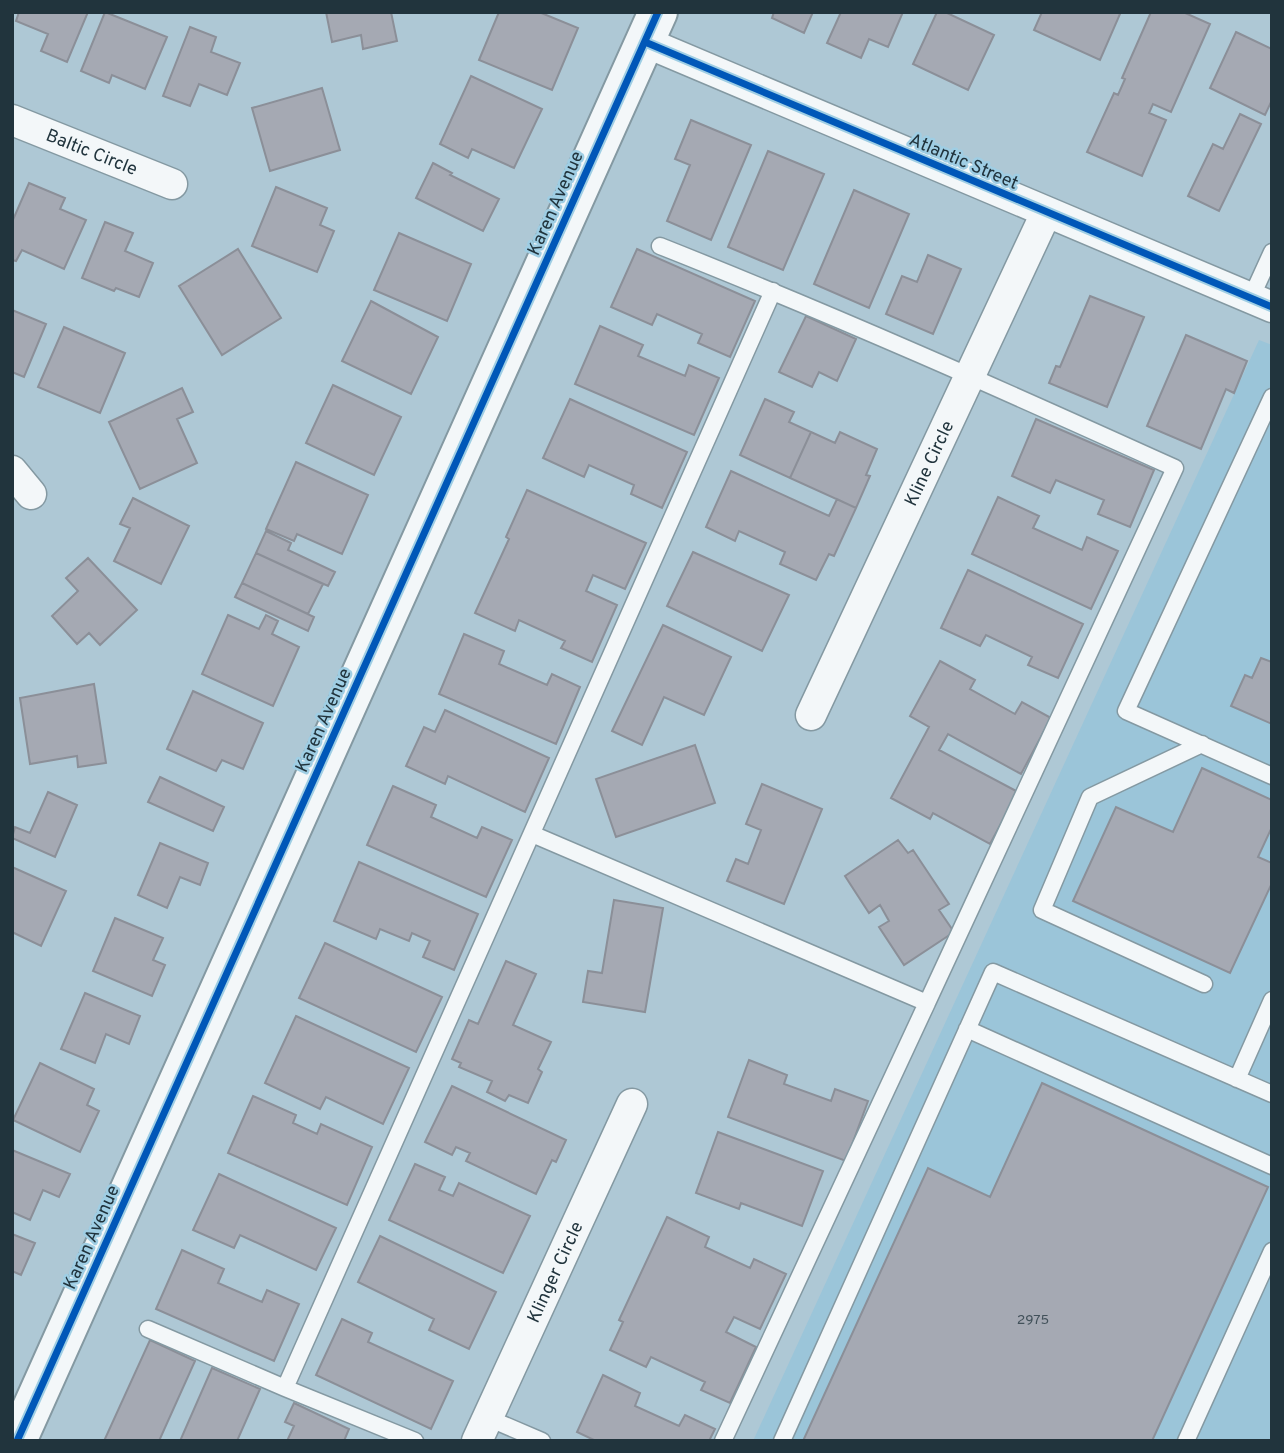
<svg xmlns="http://www.w3.org/2000/svg" width="1284" height="1453" viewBox="0 0 1284 1453" font-family="Overpass,sans-serif">
  <rect width="100%" height="100%" fill="#aec8d5"/>
  <path fill="#9bc5d9" d="M1259,340l13,5v1096h-519z"/>
  <path fill="#a5a9b3" stroke="#8b8f98" stroke-width="2" d="M19,12h69l-21,50 -26,-11 7,-17 -32,-13z
    M105,12l62,25 -22,52 -33,-14 -3,8 -28,-12z
    M326,12h65l6,29 -34,8 -2,-14 -29,7z
    M499,12h40l39,16 -26,62 -73,-30z
    M774,12h39l-9,21 -32,-15z
    M841,12h62l-15,35 -19,-8 -8,19 -34,-15z
    M937,12h8l49,23 -26,55 -55,-26z
    M1042,12h74l4,2 -20,46 -66,-30z
    M1151,12h32l27,12 -39,88 -18,-8 -4,9 17,7 -24,56 -55,-24 27,-59 4,2 7,-16 -3,-1z
    M190,27l26,10 -5,15 29,11 -13,32 -28,-11 -9,22 -27,-10z
    M1236,32l36,17v51l-7,15 -55,-27z
    M471,76l71,33 -28,59 -42,-19 -4,9 -28,-14z
    M322,88l18,62 -70,21 -18,-63z
    M1240,114l21,10 -42,87 -31,-15 25,-52 10,5z
    M691,120l60,25 -40,95 -44,-19 23,-56 -15,-6z
    M768,151l56,23 -41,96 -55,-23z
    M433,163l19,10 -2,2 49,24 -16,32 -67,-33z
    M29,183l36,15 -5,11 26,11 -22,49 -42,-19 -6,11 -4,-1v-38z
    M276,187l51,21 -7,17 14,6 -17,41 -65,-26z
    M854,190l55,24 -40,94 -55,-24z
    M105,222l28,11 -8,18 28,12 -14,34 -23,-9 -2,3 -32,-13z
    M399,233l72,31 -24,57 -73,-31z
    M238,249l43,69 -59,37 -43,-69z
    M637,249l118,52 -25,56 -32,-14 4,-9 -45,-20 -5,11 -41,-18z
    M928,255l33,14 -28,65 -47,-20 16,-38 15,6z
    M1090,296l54,21 -37,90 -58,-24 7,-17 4,1z
    M371,301l67,36 -27,57 -69,-33z
    M12,310l34,14 -22,53 -12,-5z
    M806,316l50,23 -19,42 -18,-9 -7,15 -33,-15z
    M600,326l43,19 -5,11 47,20 4,-11 30,13 -25,57 -119,-51z
    M64,327l61,26 -25,60 -62,-26z
    M1186,335l61,26 -13,32 -8,-4 -25,60 -54,-23z
    M333,385l68,32 -27,58 -68,-32z
    M182,388l11,24 -16,7 20,44 -57,26 -31,-67z
    M570,399l117,53 -25,56 -31,-14 3,-9 -45,-20 -5,12 -41,-19z
    M765,399l29,13 -5,10 22,10 -21,46 -50,-23z
    M1036,419l118,51 -24,57 -32,-13 6,-14 -48,-20 -6,13 -38,-17z
    M811,432l24,11 5,-11 37,17 -11,26 4,1 -14,32 -66,-30z
    M296,462l72,33 -26,59 -45,-20 -3,7 -28,-12z
    M731,471l98,45 8,-17 19,9 -22,48 -5,-2 -13,26 -36,-16 5,-12 -46,-21 -4,10 -29,-14z
    M527,490l119,53 -21,46 -32,-14 -7,16 31,14 -25,57 -31,-14 4,-7 -46,-21 -4,11 -40,-18 34,-74 -3,-2z
    M998,497l41,19 -6,12 49,22 5,-13 31,14 -27,58 -119,-55z
    M133,498l56,28 -28,58 -47,-23 16,-33 -10,-4z
    M266,531l25,12 -3,7 47,22 -7,14 -72,-33z
    M693,552l96,43 -27,56 -95,-45z
    M256,553l67,31 -15,30 -66,-31z
    M88,558l49,52 -37,35 -11,-12 -12,11 -25,-28 26,-25 -12,-13z
    M968,570l115,54 -25,54 -30,-13 4,-8 -46,-22 -6,11 -39,-18z
    M242,583l72,34 -6,14 -73,-34z
    M228,615l31,14 7,-14 12,6 -6,13 27,13 -26,59 -71,-32z
    M663,625l68,32 -27,58 -40,-18 -22,48 -30,-14z
    M464,634l40,17 -5,13 48,21 5,-11 28,13 -24,57 -117,-50z
    M1261,658l11,4v62l-41,-18 14,-31 7,3z
    M940,661l35,19 -5,9 45,25 7,-12 29,16 -30,56 -73,-40 -9,16 79,42 -28,52 -57,-31 -3,6 -39,-21 38,-71 -19,-11z
    M94,684l12,79 -28,4 -1,-11 -47,8 -10,-66z
    M193,691l70,32 -20,46 -21,-9 -6,11 -49,-22z
    M445,710l104,48 -24,54 -77,-36 -3,8 -39,-18 18,-39 11,5z
    M695,745l20,58 -99,34 -20,-58z
    M1202,768l70,32v27l-14,30 14,6v20l-42,90 -157,-72 43,-94 57,25z
    M160,777l64,30 -11,24 -65,-29z
    M762,784l60,25 -38,95 -57,-23 9,-22 12,5 13,-34 -15,-6z
    M393,786l43,19 -5,12 46,21 5,-11 30,13 -26,57 -119,-52z
    M48,792l29,13 -22,52 -43,-19 3,-11 15,6z
    M898,840l10,13 5,-3 36,54 -10,6 15,22 -50,33 -25,-38 10,-6 -9,-16 -11,8 -24,-37z
    M160,843l48,20 -8,22 -20,-8 -13,31 -29,-13z
    M359,862l119,52 -24,56 -31,-13 7,-16 -18,-8 -3,8 -29,-12 -4,10 -42,-18z
    M12,867l54,24 -25,55 -29,-14z
    M614,900l49,8 -18,104 -62,-10 5,-31 14,2z
    M115,918l48,20 -10,22 12,5 -13,31 -59,-25z
    M325,943l117,54 -26,55 -117,-54z
    M506,961l30,13 -23,51 38,17 -13,27 4,3 -14,31 -19,-8 -4,6 -18,-9 5,-11 -33,-14 2,-4 -9,-4 17,-39 9,4z
    M85,993l55,23 -11,28 -23,-10 -11,29 -34,-14z
    M296,1016l113,52 -26,56 -57,-27 -6,12 -55,-26z
    M749,1060l38,15 -3,9 47,17 4,-12 33,12 -22,60 -118,-44z
    M40,1063l54,26 -7,16 12,6 -19,41 -67,-32z
    M1042,1083l226,104 -116,254h-349l125,-273 62,29z
    M452,1086l114,54 -10,22 -4,-2 -16,34 -70,-33 4,-8 -14,-6 -4,8 -27,-13z
    M253,1096l43,19 -3,8 24,11 4,-10 51,23 -25,58 -119,-52z
    M718,1132l105,39 -21,55 -61,-23 -2,6 -43,-16z
    M12,1150l58,24 -11,23 -16,-7 -13,30 -18,-8z
    M415,1164l30,13 -6,13 14,6 6,-13 71,33 -27,57 -114,-53z
    M219,1174l117,54 -20,42 -76,-35 -6,13 -41,-18z
    M667,1217l42,20 -4,10 45,21 4,-9 32,15 -26,55 -26,-12 -8,15 30,15 -26,56 -29,-13 4,-8 -54,-25 -5,10 -36,-17 13,-28 -4,-2z
    M12,1234l23,9 -14,32 -9,-4z
    M380,1236l116,56 -27,57 -40,-19 5,-11 -76,-37z
    M182,1250l42,19 -6,14 44,19 5,-12 32,14 -25,57 -118,-52z
    M342,1319l30,14 -4,9 85,39 -22,48 -115,-54z
    M150,1340l45,21 -36,80h-55z
    M212,1368l48,21 -23,52h-57z
    M603,1375l37,18 -5,13 44,20 6,-11 30,14 -6,12h-113l-19,-9z
    M294,1403l55,26 -5,12h-57l7,-15 -9,-4z"/>
  <g fill="none" stroke-linecap="round" stroke-linejoin="round">
    <defs>
      <path id="service" d="M660,246c174,69 345,145 515,222l-248,535
        M1251,298l21,-46
        M1272,397l-146,314 146,65
        M1202,744l-112,53 -48,113 162,74
        M532,834l395,169 -204,438
        M967,1029l305,137
        M1237,1079l35,-79
        M148,1329l137,59 130,53
        M285,1388l488,-1097
        M488,1418l54,23
        M782,1441l211,-469 279,122
        M1186,1441l86,-190"/>
      <g id="minor">
        <path d="M645,42l627,265"/>
        <path id="s1" d="M12,120l160,64"/>
        <path d="M12,471l19,23"/>
        <path id="s2" d="M811,715l235,-502"/>
        <path id="s3" d="M477,1441l155,-337"/>
      </g>
      <path id="tertiary" d="M17,1441l641,-1429"/>
    </defs>
    <use href="#service" stroke="#8499a2" stroke-width="19"/>
    <use href="#minor" stroke="#8499a2" stroke-width="33"/>
    <use href="#tertiary" stroke="#8499a2" stroke-width="42"/>
    <use href="#service" stroke="#f3f7f9" stroke-width="16"/>
    <use href="#minor" stroke="#f3f7f9" stroke-width="30"/>
    <use href="#tertiary" stroke="#f3f7f9" stroke-width="38"/>
    <defs>
      <path id="cycleway" d="M645,42l627,265
        M17,1441l641,-1429"/>
    </defs>
    <use href="#cycleway" stroke="#9fcee4" stroke-width="11"/>
    <use href="#cycleway" stroke="#0057b8" stroke-width="7"/>
  </g>
  <g text-anchor="middle" stroke-width="5" stroke-linejoin="round" paint-order="stroke">
    <g font-size="14" fill="#42515a">
      <text x="1033" y="1324">2975</text>
    </g>
    <g font-size="18" fill="#21343d" stroke="#9fcee4">
      <text dy="6" stroke="none"><textPath href="#s1" startOffset="86">Baltic Circle</textPath></text>
      <text transform="translate(964 161) rotate(23)" y="6">Atlantic Street</text>
      <text transform="translate(555 203) rotate(-66)" y="6">Karen Avenue</text>
      <text dy="6" stroke="none"><textPath href="#s2" startOffset="278">Kline Circle</textPath></text>
      <text transform="translate(323 720) rotate(-66)" y="6">Karen Avenue</text>
      <text transform="translate(91 1237) rotate(-66)" y="6">Karen Avenue</text>
      <text dy="6" stroke="none"><textPath href="#s3" startOffset="186">Klinger Circle</textPath></text>
    </g>
  </g>
  <rect width="1284" height="1453" fill="none" stroke="#21343d" stroke-width="28"/>
</svg>
